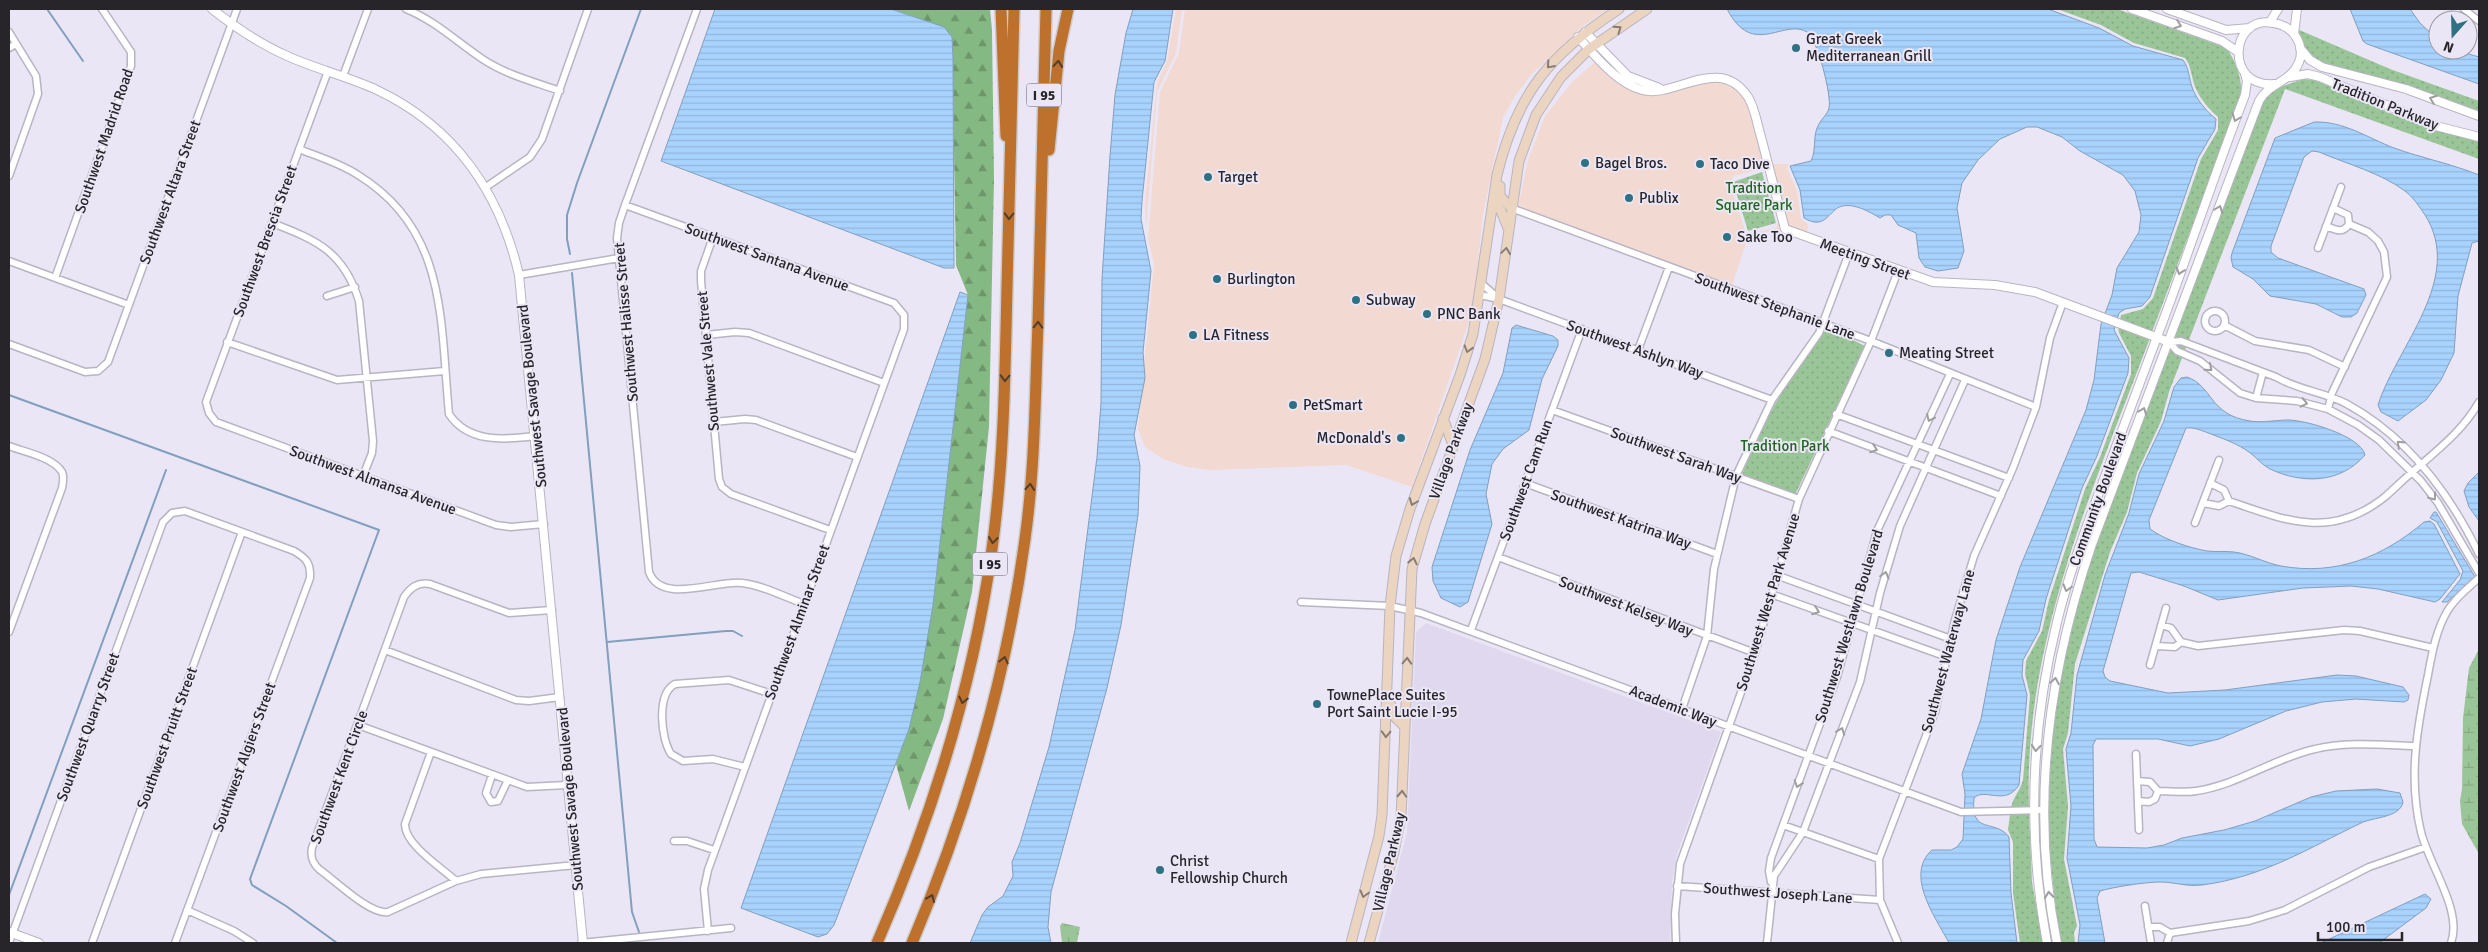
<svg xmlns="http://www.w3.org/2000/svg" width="2488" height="952" viewBox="0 0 2488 952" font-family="Signika,sans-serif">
  <defs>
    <pattern id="grass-dots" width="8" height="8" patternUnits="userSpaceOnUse" patternTransform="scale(1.25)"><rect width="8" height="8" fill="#9ac598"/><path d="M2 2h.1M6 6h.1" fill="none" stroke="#85a983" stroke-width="1.8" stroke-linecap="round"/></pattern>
    <pattern id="forest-firs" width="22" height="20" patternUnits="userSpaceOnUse" patternTransform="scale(1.25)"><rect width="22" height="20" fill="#85b983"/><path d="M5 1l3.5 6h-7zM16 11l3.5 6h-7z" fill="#6d966b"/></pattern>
    <pattern id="wetland-marsh" width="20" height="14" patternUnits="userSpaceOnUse" patternTransform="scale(1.25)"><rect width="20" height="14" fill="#9ac598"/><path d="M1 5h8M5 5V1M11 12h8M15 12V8" fill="none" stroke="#85a983"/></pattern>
    <pattern id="water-rules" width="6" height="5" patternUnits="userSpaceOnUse" patternTransform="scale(1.25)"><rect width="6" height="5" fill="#a8d3fe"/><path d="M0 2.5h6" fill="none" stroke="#91b5da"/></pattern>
  </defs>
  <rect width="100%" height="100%" fill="#ebe6f5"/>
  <path fill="#f2d9d2" d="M1176,9h6l-6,44 -19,39 -11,139 -1,-30 12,-118 10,-22z
    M1185,9h423l-25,17 -51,48 -17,22 -12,22 -20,96 -9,85 -7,29 -55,159 -66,-22 -137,5 -22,-3 -24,-8 -18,-12 -7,-18 16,-166 -6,-24 12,-147 19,-39z
    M1596,61l37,30 78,-10 18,4 16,14 22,73 -7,-3 -26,7 -4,7 16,51 30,-6 3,-7 4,10 -7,-1 -28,7 -16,49 -214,-79 10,-47 17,-44 27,-34z
    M1772,164h17l-2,4 10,23 4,28 7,5 -1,10 -20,-8z"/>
  <path fill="#e0d8ee" d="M1426,623l295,109 -44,122 -5,27 -2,62h-292l29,-111 9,-200z"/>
  <path fill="url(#grass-dots)" d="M2057,9h60l110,39c10,17 18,35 12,54l-87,230 -32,-12 1,-5 22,-6 10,-11 48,-139 17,-29v-13c-9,-8 -17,-17 -22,-28 -5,-11 -4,-22 -11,-31l-51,-15 -33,-18z
    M2297,29l93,40 89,32v10l-160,-50 -15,-13z
    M2303,79l12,1 75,33 89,29v17l-194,-70 -116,303 -8,29 -24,52 -10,39 -17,40 -35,112 -7,69 -5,16 5,57 -4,53 13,67 -3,7 1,10h-15c-6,-50 -13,-101 -13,-151 0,-72 17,-144 36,-213l182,-482 10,-8z
    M1762,172l14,51 -28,8 -15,-49z
    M2118,326l32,12c-57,151 -127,305 -121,470h-18c2,-11 9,-17 12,-28l7,-85 -5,-21 1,-13 16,-30 7,-31 36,-111 15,-32 31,-83v-18l-12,-23z
    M1823,331l24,6 18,9 -70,149 -53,-20c19,-53 48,-98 81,-144z
    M2010,814h19l3,68 11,61h-23l-7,-50v-51l-5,-12z"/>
  <path fill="url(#forest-firs)" d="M891,9h99l2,21 2,148 -5,249 -17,165 -29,127 -34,92 -13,-47 13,-35 24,-124 35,-310 -12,-30 -4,-227 -8,-11z"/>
  <path fill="url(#wetland-marsh)" d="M2479,649v205l-17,-30 -2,-23 2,-12 1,-71 6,-50z
    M1062,923l18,4 -3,16h-15l-2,-17z"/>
  <path fill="url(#water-rules)" stroke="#819fbe" d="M715,9h176l53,18 8,10 1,21 1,210h-10l-283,-107z
    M1133,9h40l-8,52 -11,21 -12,119 -1,18 10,52 -8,81 2,26 -11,57 6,31 -2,49 -17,110 -14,63 -56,204 -3,35 3,16h-81l12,-28 6,-8 15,-11 10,-20 -1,-14 8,-19 29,-96 26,-117 22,-173 4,-54 1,-124 8,-123 5,-61 11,-62z
    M1727,9h321l51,19 34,18 50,14c6,8 6,18 9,27 4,12 14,24 24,32l-1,10 -17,29 -48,139 -8,9 -17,3 -6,4 -5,17 15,28 -1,15 -31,83 -15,32 -36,111 -7,32 -16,29 -1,15 5,20 -8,90c-14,22 -34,2 -45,13 -4,38 21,20 35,39l2,56 6,50h-68c-13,-25 -45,-68 -17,-93h19l6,-3 6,-8 2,-45 -3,-20 19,-55 15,-79 24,-73 66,-157 8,-30 7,-56 11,-29 5,-27 22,-36 2,-17 -6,-24 -12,-16 -43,-24 -18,-14 -25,-10h-10l-27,12 -22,21 -16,23 -5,25 7,43 -6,17 -20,3 -13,-4 -6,-9 -3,-25 -18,-8 -7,-10h-6l-5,3c-10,-6 -26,-15 -38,-12 -14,4 -16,25 -38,12l-4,-28 -10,-24 21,-5c6,-12 1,-26 8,-37 3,-6 9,-10 10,-16 3,-12 -12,-70 -22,-76 -24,-14 -54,27 -80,-23z
    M2350,9h60l10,14 18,17v10c12,0 29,3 41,7v27l-112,-40 -4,-3z
    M2314,122c30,-1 54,16 80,26 28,10 58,16 85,27v66l-7,2 -14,53 -4,57 -13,27 -15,20 -28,21 -17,-9 -3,-7c19,-59 87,-127 47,-190 -6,-9 -12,-18 -20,-24 -24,-18 -58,-27 -86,-39l-7,-1 -8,6 -33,89v6l7,6 86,31 2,6 -9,18 -6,4h-9l-26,-13 -46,-8 -17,-17 -20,-12 -2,-9 1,-5 43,-115z
    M960,292l8,3 -35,310 -13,77 -11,47 -75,196 -7,9 -9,3 -77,-29z
    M1516,325l37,11 5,4v6l-16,33 -13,51 -26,19 -11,15 -6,30 6,30 -24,78 -8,5 -19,-9 -8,-17 -1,-14 38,-117 33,-77 9,-45z
    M2187,377c26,9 22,38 63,44 13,2 26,-1 38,-1 18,0 73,16 77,35 -25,29 -63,29 -95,14 -8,-4 -14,-12 -21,-17 -11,-8 -25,-13 -38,-18 -8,-3 -17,-7 -25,-6l-37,92 1,9c15,11 40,19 57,22 9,1 18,0 27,1 16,2 31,11 47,14 55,10 102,-9 143,-44l6,-1 4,3 26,50 -20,25 -5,3 -57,-13 -27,-3 -48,2 -85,12 -34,-14 -45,-14 -8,1 -28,98 2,6 5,4 58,12 57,-3 112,-15 19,1 47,11 6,8 -1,5 -4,2 -48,-3 -34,3 -36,9 -67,28 -29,7 -32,-7h-62l-3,6 1,94 3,8 50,1 17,-3 18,-7 42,-8 31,-9 56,-24 25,-6 41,-2 23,4 3,9c-3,16 -30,15 -42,21 -54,26 -98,54 -159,62 -15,2 -27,-3 -42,-3 -14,0 -47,5 -60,9l-3,7 8,45h-27l2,-18 -13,-67 4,-52 -5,-57 5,-16 6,-58 28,-100 24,-62 10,-39 25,-53 10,-34 7,-9z
    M2479,472v49l-10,-14 -5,-16 4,-8z
    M2434,512h2l39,65 -28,25h-5l18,-22 3,-9 -26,-49 -7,-4z
    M2425,894l6,5 -5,9 -47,35h-58z"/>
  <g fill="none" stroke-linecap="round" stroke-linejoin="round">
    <path stroke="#819fbe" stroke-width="2" d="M47,9l36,52
      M570,254l-3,-15v-24l10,-32 64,-174
      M572,273l60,639 7,20
      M9,395l370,135 -129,349 2,6 34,21 51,37
      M607,642l119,-11h7l9,5
      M9,895l157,-425"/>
    <defs>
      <path id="minor" d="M406,9c30,12 52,34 78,51 23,15 51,22 76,31
        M697,9l-72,196 -6,18 -2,15 32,334c12,33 66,8 93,11 20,2 43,14 62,21
        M2464,9l15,12
        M9,32l27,44 2,18 -29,82
        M9,48l7,-4
        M328,71l-122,331 3,11 7,9 280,103 15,2 33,-3
        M343,76l25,-67
        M299,149c20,8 41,14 59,26 90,55 82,147 91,239 19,29 55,26 86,22
        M486,187l44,-30 12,-18 46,-130
        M625,205l269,98 10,12v14l-196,541 -4,19 4,42
        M1511,208l360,133 165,66
        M272,223c45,17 72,29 87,78l14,140 -1,12 -9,23
        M2326,226c10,4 17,8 23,-2
        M713,237l-12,34v10l18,198 3,8 9,7 99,36
        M2318,248l23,-61
        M9,261l120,44
        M519,275l100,-17
        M55,278l76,-212v-14l-29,-43
        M1482,284l16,14
        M1480,295l19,4 273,101
        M327,296l28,-9
        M2205 321a10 10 0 1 1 20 0a10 10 0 1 1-20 0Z
        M2224,325l31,16 54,9 36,17
        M706,335l29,-3 14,1 135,50
        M227,342l110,38 108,-9
        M2169,342l8,9 23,10 40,32 16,5 41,3 31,8 30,16 21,15 42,41 17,22 41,70
        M2169,342l12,-1 95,36c22,13 48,15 71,27 60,33 103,90 132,150
        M9,344l76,28 13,-1 10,-9 129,-353
        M1638,350l31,-83
        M2256,398l7,-26
        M2328,409l4,-16 55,-116 -3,-25 -6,-11 -10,-9 -19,-8 -1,-9 -15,-7
        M1552,410l247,89
        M1836,414l173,64
        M714,422l31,-3 11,1 101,37
        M1828,431l173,65
        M9,446c15,6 44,11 53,26 2,4 1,11 0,16l-53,144
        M1525,483l192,71
        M2210,483l14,7 5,11
        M2203,503l16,3 10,-5c58,20 103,39 157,-5 10,-9 20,-19 31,-28 23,-20 47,-39 62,-66
        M2195,523l24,-63
        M1498,557l257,96
        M1776,575l175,64
        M1771,594l176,63
        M1301,602l89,4 31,7 540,199 83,-2
        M552,610l-43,3 -79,-29c-12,-2 -19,3 -26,13l-92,251c-2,10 1,16 8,22 16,11 50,45 68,42l68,-31 25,-7 95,-9
        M2161,625l10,3 10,14 17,4 146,-16 16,1 73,17
        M1471,630l111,-301
        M2156,646l19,1 6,-5
        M385,650l131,50 13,1 31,-4
        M2150,665l16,-57
        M1682,709l25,-73 7,-67 22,-93 36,-76 47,-67 30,-80
        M358,725l169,62 40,-2
        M431,752l-26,72c-1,20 37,44 51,57
        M2136,754l3,76
        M745,767l-32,-8 -30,2 -12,-7c-10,-15 -15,-60 4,-70l54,-4 43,14
        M492,775l-6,18 5,9 7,-1 10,-21
        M2137,781l13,1 8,9c12,0 26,2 38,0 42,-6 78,-33 119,-42 32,-8 67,-4 99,-3
        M2138,801l11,1 6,-3 3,-8
        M1783,825l96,34
        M674,841h13l27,9
        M1771,882l-2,-11 2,-13 66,-181 40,-146 73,-157
        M1677,886l203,14
        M2145,906l6,37
        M187,910l47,21 19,12
        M2148,927h12l10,6 79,-12 36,-11 84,-43 57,-20
        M9,943l154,-421 9,-9 13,-2 109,40c12,7 17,12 16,27l-135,365
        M92,943l150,-411
        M581,943l150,-15
        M1676,943l-1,-29 5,-50 75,-211 44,-154 72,-158 27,-70
        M1767,943l7,-67 29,-44 57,-150 20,-89 20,-67 65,-146
        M1898,943l-18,-43 -1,-41 56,-147 20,-92 19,-64 39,-88 23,-61 14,-69 13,-36
        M2167,943l3,-10
        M2451,943c12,-32 -22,-78 -30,-111 -13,-54 -4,-104 7,-157 4,-22 8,-45 20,-65 8,-13 20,-22 31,-32"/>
      <path id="tertiary" d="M212,9c23,18 46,34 73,46 30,14 62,21 92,35 78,37 123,103 142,185l64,668
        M2132,9l90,32 16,11
        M2167,9l59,21 24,-2
        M2270,22l8,-13
        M1585,32l43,44 31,12
        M2294,34l3,-25
        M1578,37c17,18 38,46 64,53 33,9 77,-37 106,7 7,11 9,27 13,40 8,30 16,61 24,92l148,53 62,3 40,7 134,50
        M2300,48l10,12 12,7 84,22 73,27
        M2290,77l18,-3 12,3 116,49 43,11
        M9,932l30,11
        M2047,943c-20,-107 -16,-216 10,-321 11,-46 28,-91 44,-135 21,-56 42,-111 62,-166 28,-75 53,-151 82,-226l2,-14 -2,-7
        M2057,943c-27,-134 -9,-270 35,-399l167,-443c10,-19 32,-18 40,-39 4,-9 1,-21 -6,-29 -5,-6 -12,-9 -20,-10 -43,-9 -49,65 1,61"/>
      <path id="secondary" d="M1500,186v10l11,12
        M1494,202l7,9 7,17
        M1443,418l10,27
        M1391,705l1,9 13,13
        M1351,943l28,-107 3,-21 8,-209 6,-50 14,-47 50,-134 13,-41 24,-159c20,-82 53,-121 122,-166
        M1369,943l25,-91 7,-35 11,-248 13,-45 60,-165 14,-60 20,-138 17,-46 25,-38 28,-28 58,-40"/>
      <path id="motorway" d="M1001,9l5,127
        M1049,150l10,-99 9,-42
        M877,943c55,-126 96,-257 115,-394 12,-87 13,-175 15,-262 3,-93 5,-186 7,-278
        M912,943c55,-130 94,-264 113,-404 10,-71 10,-143 13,-215 3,-105 6,-210 8,-315"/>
    </defs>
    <use href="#minor" stroke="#b9b4c2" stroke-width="9"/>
    <use href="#tertiary" stroke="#b9b4c2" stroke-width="10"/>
    <use href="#secondary" stroke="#b9b4c2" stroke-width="11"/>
    <use href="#motorway" stroke="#cbcbcc" stroke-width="14"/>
    <use href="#minor" stroke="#fff" stroke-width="6"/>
    <use href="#tertiary" stroke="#fff" stroke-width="8"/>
    <use href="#secondary" stroke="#ebd4c0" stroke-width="9"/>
    <use href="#motorway" stroke="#bd712d" stroke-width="11"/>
  </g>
  <defs><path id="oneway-chevron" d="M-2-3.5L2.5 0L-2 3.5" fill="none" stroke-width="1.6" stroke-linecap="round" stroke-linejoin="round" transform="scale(1.25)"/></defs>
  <g stroke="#9e9d9f">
    <use href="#oneway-chevron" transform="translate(2178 25) rotate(20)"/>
    <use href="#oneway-chevron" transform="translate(2433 99) rotate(-160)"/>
    <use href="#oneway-chevron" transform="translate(2236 118) rotate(111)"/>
    <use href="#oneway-chevron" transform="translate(2219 209) rotate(-69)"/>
    <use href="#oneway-chevron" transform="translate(2180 271) rotate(109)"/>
    <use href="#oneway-chevron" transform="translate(2209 368) rotate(40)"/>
    <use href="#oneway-chevron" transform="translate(2304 403) rotate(13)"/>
    <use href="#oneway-chevron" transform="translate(2143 411) rotate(-69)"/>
    <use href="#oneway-chevron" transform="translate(1930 418) rotate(115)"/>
    <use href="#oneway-chevron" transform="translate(2400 444) rotate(-137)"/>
    <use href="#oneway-chevron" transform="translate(1874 449) rotate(20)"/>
    <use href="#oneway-chevron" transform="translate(2433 497) rotate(53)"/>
    <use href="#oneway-chevron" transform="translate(1885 575) rotate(-74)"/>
    <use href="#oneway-chevron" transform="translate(2067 588) rotate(106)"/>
    <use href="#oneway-chevron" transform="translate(1816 611) rotate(20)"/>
    <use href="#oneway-chevron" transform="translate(2055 681) rotate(-80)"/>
    <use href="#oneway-chevron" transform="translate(1841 731) rotate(-69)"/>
    <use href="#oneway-chevron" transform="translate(2036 748) rotate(95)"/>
    <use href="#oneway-chevron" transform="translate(1798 784) rotate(109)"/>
    <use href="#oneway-chevron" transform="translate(2049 895) rotate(-96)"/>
  </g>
  <g stroke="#897c75">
    <use href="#oneway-chevron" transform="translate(1618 29) rotate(-34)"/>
    <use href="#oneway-chevron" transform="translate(1550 65) rotate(131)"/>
    <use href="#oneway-chevron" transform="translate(1506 251) rotate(-82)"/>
    <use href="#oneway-chevron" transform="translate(1468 349) rotate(107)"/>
    <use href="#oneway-chevron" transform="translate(1413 502) rotate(111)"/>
    <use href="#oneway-chevron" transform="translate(1413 561) rotate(-78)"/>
    <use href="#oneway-chevron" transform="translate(1407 661) rotate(-88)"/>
    <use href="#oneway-chevron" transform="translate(1386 734) rotate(92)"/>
    <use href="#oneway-chevron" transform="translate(1402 794) rotate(-87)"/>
    <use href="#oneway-chevron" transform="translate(1364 894) rotate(105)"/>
  </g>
  <g stroke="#543c2b">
    <use href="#oneway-chevron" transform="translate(1058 64) rotate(-85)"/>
    <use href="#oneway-chevron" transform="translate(1009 216) rotate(91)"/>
    <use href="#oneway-chevron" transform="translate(1038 325) rotate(-88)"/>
    <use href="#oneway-chevron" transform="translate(1005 378) rotate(92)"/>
    <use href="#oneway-chevron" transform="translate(1030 487) rotate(-85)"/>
    <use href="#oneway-chevron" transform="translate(993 540) rotate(96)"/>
    <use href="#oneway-chevron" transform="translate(1004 660) rotate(-77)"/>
    <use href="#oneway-chevron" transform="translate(963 700) rotate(103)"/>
    <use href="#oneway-chevron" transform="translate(931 898) rotate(-67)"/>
  </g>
  <g fill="#2d7182" stroke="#ebe6f5" stroke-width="2">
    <circle cx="1796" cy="48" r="5"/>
    <circle cx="1585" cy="163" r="5"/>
    <circle cx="1700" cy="164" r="5"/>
    <circle cx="1208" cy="177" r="5"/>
    <circle cx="1629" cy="198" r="5"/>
    <circle cx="1727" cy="237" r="5"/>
    <circle cx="1217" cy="279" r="5"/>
    <circle cx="1356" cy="300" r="5"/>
    <circle cx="1427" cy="314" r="5"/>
    <circle cx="1193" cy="335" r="5"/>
    <circle cx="1889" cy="353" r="5"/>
    <circle cx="1293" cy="405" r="5"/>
    <circle cx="1401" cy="438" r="5"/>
    <circle cx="1317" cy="704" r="5"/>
    <circle cx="1160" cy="870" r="5"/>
  </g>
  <g text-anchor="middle" stroke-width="4" stroke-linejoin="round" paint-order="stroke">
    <g fill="#ebe6f5" stroke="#625f67" stroke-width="1">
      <rect x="1026.5" y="83.5" width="35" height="23" rx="4"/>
      <rect x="972.5" y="552.5" width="35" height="23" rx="4"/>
    </g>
    <g font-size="14" font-weight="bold" fill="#27252a">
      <text x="1044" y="100">I 95</text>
      <text x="990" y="569">I 95</text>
    </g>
    <g font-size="15" fill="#27252a" stroke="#ebe6f5" text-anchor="start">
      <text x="1806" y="44">Great Greek<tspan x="1806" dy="17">Mediterranean Grill</tspan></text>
      <text x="1595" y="168">Bagel Bros.</text>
      <text x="1710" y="169">Taco Dive</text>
      <text x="1218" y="182">Target</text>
      <text x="1639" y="203">Publix</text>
      <text x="1737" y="242">Sake Too</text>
      <text x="1227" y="284">Burlington</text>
      <text x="1366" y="305">Subway</text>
      <text x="1437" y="319">PNC Bank</text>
      <text x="1203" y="340">LA Fitness</text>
      <text x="1899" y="358">Meating Street</text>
      <text x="1303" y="410">PetSmart</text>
      <text x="1391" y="443" text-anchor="end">McDonald's</text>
      <text x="1327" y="700">TownePlace Suites<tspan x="1327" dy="17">Port Saint Lucie I-95</tspan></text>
      <text x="1170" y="866">Christ<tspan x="1170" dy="17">Fellowship Church</tspan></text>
    </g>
    <g font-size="15" fill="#27252a" stroke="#ebe6f5">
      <text transform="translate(2385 104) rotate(22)" y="5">Tradition Parkway</text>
      <text transform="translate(104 141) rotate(-71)" y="5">Southwest Madrid Road</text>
      <text transform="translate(170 192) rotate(-70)" y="5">Southwest Altara Street</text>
      <text transform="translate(265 241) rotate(-70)" y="5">Southwest Brescia Street</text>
      <text transform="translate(767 257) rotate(20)" y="5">Southwest Santana Avenue</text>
      <text transform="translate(1865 259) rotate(20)" y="5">Meeting Street</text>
      <text transform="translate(1775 306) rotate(20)" y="5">Southwest Stephanie Lane</text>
      <text transform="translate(626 322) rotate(-95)" y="5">Southwest Halisse Street</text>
      <text transform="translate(1635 349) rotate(20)" y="5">Southwest Ashlyn Way</text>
      <text transform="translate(708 361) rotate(-95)" y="5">Southwest Vale Street</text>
      <text transform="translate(532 396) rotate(-96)" y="5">Southwest Savage Boulevard</text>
      <text transform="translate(1451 451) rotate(-70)" y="5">Village Parkway</text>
      <text transform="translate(1676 455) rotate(20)" y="5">Southwest Sarah Way</text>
      <text transform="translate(373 480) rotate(20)" y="5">Southwest Almansa Avenue</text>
      <text transform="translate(1526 480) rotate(-70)" y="5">Southwest Cam Run</text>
      <text transform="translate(2098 499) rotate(-70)" y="5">Community Boulevard</text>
      <text transform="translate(1621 519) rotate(20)" y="5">Southwest Katrina Way</text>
      <text transform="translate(1768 602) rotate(-73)" y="5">Southwest West Park Avenue</text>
      <text transform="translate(1626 606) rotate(21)" y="5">Southwest Kelsey Way</text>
      <text transform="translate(797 622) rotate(-70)" y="5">Southwest Alminar Street</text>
      <text transform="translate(1849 626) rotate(-73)" y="5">Southwest Westlawn Boulevard</text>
      <text transform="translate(1948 651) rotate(-75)" y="5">Southwest Waterway Lane</text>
      <text transform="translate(1673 706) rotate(21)" y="5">Academic Way</text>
      <text transform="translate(88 727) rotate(-70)" y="5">Southwest Quarry Street</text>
      <text transform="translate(167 738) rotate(-70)" y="5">Southwest Pruitt Street</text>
      <text transform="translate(244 757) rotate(-70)" y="5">Southwest Algiers Street</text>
      <text transform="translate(339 777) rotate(-70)" y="5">Southwest Kent Circle</text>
      <text transform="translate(570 799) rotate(-95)" y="5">Southwest Savage Boulevard</text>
      <text transform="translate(1389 862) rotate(-77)" y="5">Village Parkway</text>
      <text transform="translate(1778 893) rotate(4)" y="5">Southwest Joseph Lane</text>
    </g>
    <g font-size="15" fill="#1d651f" stroke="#ebe6f5">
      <text x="1754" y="193">Tradition<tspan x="1754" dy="17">Square Park</tspan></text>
      <text x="1785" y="451">Tradition Park</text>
    </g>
  </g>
  <rect width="2488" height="952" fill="none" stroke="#27252a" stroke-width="20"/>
  <g transform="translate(2453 35) rotate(200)"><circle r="24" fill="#ebe6f5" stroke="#9d99a4"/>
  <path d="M0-4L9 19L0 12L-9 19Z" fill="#2d7182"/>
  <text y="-8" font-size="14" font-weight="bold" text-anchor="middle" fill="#27252a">N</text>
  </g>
  <path d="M2318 932v8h84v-8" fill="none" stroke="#27252a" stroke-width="2.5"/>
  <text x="2326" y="932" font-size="15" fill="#27252a" stroke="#ebe6f5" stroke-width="4" paint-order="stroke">100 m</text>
</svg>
